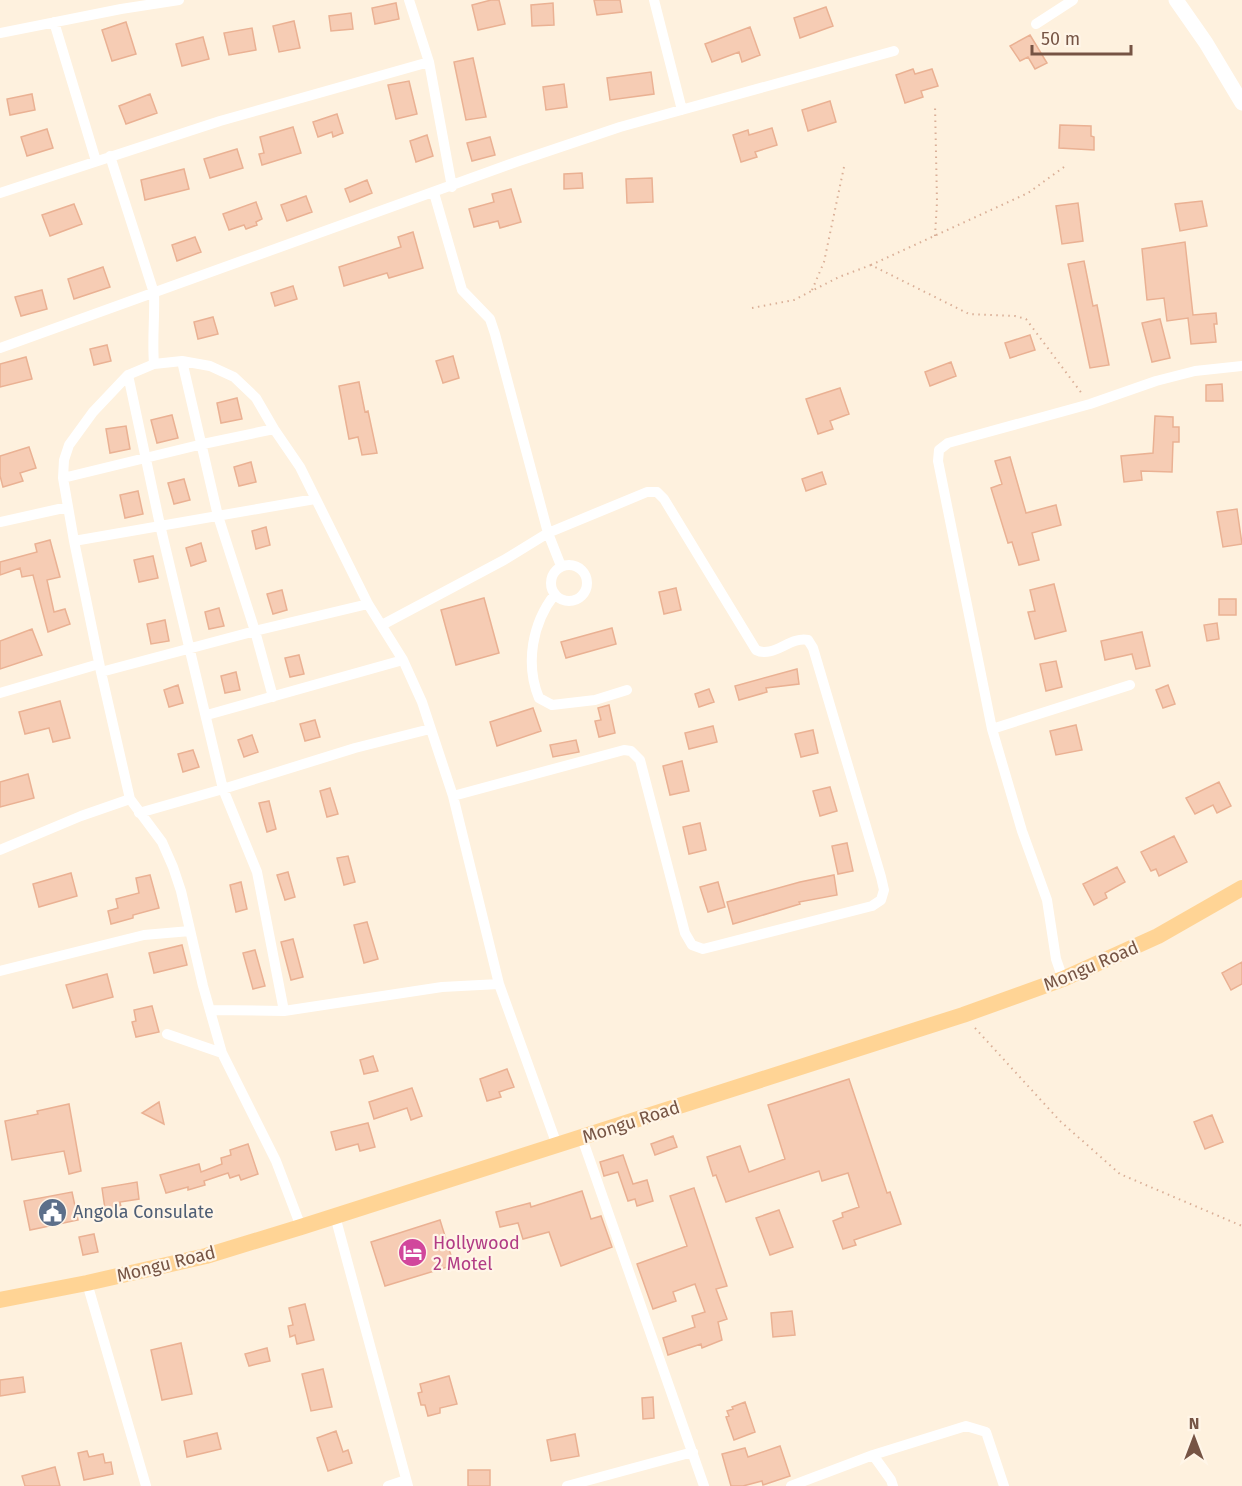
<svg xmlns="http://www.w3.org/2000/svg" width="1242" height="1486" viewBox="0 0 1242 1486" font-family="'Fira Sans',sans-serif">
  <rect width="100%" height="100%" fill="#fef1de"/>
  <path fill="#f6ccb4" stroke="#eab193" stroke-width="1.5" d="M491,0h8l6,24 -27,6 -6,-25z
    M594,0h26l2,12 -25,3z
    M396,3l3,16 -24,5 -3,-16z
    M553,3l1,22 -22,1 -1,-21z
    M826,7l7,19 -33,12 -6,-20z
    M351,13l2,16 -22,2 -2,-15z
    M294,21l6,27 -21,4 -6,-26z
    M126,22l10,32 -24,7 -10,-31z
    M750,27l10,28 -18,7 -3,-10 -27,10 -7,-18z
    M252,28l4,22 -27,5 -5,-22z
    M1030,35l17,28 -12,6 -7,-12 -8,4 -10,-15z
    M203,37l6,22 -27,7 -6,-22z
    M473,58l13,59 -20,3 -12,-58z
    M913,69l2,5 17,-5 6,17 -17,5 2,6 -18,6 -9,-28z
    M651,72l3,22 -44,6 -3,-22z
    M409,81l8,33 -21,5 -8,-34z
    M564,84l3,23 -21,3 -3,-23z
    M32,94l3,16 -25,5 -3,-16z
    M150,94l7,19 -31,11 -7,-18z
    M830,101l6,21 -28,9 -6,-21z
    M337,114l6,19 -10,4 -1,-5 -14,5 -5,-15z
    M1060,125l31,1v10l3,1v13l-35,-2z
    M293,127l8,26 -39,12 -3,-11 5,-1 -4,-16z
    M772,128l5,17 -22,7 2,5 -16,5 -8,-27 15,-5 1,5z
    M47,129l6,19 -26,8 -6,-19z
    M427,135l6,21 -17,6 -6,-21z
    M490,137l5,18 -23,6 -5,-18z
    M237,149l6,19 -33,10 -6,-19z
    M184,169l5,20 -44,11 -4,-20z
    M582,173l1,15 -19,1v-15z
    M652,178l1,24 -26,1 -1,-24z
    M367,180l5,13 -22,9 -5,-13z
    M511,189l10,33 -21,6 -2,-7 -24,6 -5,-18 25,-7 -2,-8z
    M306,196l6,16 -25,9 -6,-16z
    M1202,201l5,25 -27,5 -5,-27z
    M256,202l6,17 -6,3 1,3 -11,4 -2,-4 -15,5 -6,-16z
    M1078,203l5,38 -21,3 -6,-38z
    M74,204l8,20 -32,12 -8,-21z
    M413,232l10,36 -34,10 -2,-5 -43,13 -5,-19 62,-20 -3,-10z
    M195,237l6,15 -24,9 -5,-16z
    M1185,242l8,73 23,-2 1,11h-3l2,18 -25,2 -3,-26 -21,3 -3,-23 -17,2 -5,-51z
    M1084,261l9,45 4,-1 12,60 -19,3 -22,-104z
    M103,267l7,20 -36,12 -6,-20z
    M293,286l4,13 -22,7 -4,-13z
    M42,290l5,19 -26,7 -6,-19z
    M213,317l5,17 -20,5 -4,-17z
    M1160,319l10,39 -18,4 -10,-39z
    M1030,335l5,15 -25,8 -5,-15z
    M107,345l4,16 -17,4 -4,-16z
    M453,356l6,22 -16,5 -7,-22z
    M26,357l6,22 -32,8v-23z
    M951,362l5,14 -26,10 -5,-14z
    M359,382l6,30 3,-1 9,42 -15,2 -4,-18 -9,2 -10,-53z
    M1222,384l1,17h-17v-16z
    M840,388l9,26 -19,7 3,8 -15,5 -12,-35z
    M237,398l5,21 -21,4 -4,-20z
    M172,415l6,23 -21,5 -6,-23z
    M1155,416l18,1v10h6v15h-6l-1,30 -31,-1 1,9 -18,2 -3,-26 32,-3z
    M126,426l4,23 -20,4 -4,-24z
    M29,447l7,21 -16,5 3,8 -20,6 -3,-11v-20z
    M1010,457l16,56 30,-8 5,20 -29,8 7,27 -20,5 -7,-23 -4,1 -17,-55 11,-4 -7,-23z
    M251,462l5,20 -17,4 -5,-19z
    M822,472l4,12 -20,7 -4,-12z
    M184,479l6,21 -16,4 -6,-21z
    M138,491l5,23 -18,4 -5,-23z
    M1237,509l5,35 -19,3 -6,-35z
    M266,527l4,18 -14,4 -4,-18z
    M50,540l10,37 -13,3 7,32 11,-3 5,15 -22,8 -15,-57 -11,2 -2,-9 -20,7v-13l37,-10 -2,-8z
    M201,543l5,18 -15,5 -5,-18z
    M153,556l5,22 -19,4 -5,-22z
    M1054,584l12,47 -31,8 -7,-27 7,-1 -5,-21z
    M676,588l5,22 -17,4 -5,-22z
    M282,590l5,20 -14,4 -6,-20z
    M484,598l15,55 -43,12 -15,-55z
    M1219,599h17v16h-17z
    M219,608l5,18 -15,3 -4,-17z
    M165,620l4,21 -18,3 -4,-20z
    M1217,623l2,16 -12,2 -3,-16z
    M612,628l4,16 -50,14 -5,-16z
    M32,629l10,26 -42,14v-28z
    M1142,632l8,34 -14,3 -4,-15 -27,6 -4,-19z
    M299,655l5,19 -14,3 -5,-19z
    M1056,661l6,26 -16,4 -6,-27z
    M797,669l2,15 -33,4 1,4 -28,8 -4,-14z
    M236,672l4,18 -15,3 -4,-17z
    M178,685l5,18 -14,4 -5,-17z
    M1168,685l7,19 -12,4 -7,-18z
    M709,689l5,13 -15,5 -4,-13z
    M60,701l10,37 -17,4 -4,-14 -24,6 -6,-22z
    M609,705l6,28 -16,4 -4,-16 6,-1 -3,-12z
    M533,708l8,23 -44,15 -7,-24z
    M315,720l5,17 -15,4 -5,-17z
    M1076,725l6,25 -26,5 -6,-24z
    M713,726l4,16 -28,7 -4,-16z
    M813,730l5,23 -17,4 -6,-23z
    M252,735l6,17 -14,5 -6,-17z
    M576,740l3,12 -26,5 -3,-12z
    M193,750l6,17 -16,5 -5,-18z
    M682,761l7,30 -19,4 -7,-29z
    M28,774l6,24 -34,9v-25z
    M1219,782l12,24 -14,7 -4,-8 -18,9 -9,-16z
    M830,787l7,24 -17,5 -7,-25z
    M330,788l8,26 -11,3 -7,-26z
    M269,801l7,28 -9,3 -8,-29z
    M700,823l6,27 -17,4 -6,-27z
    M1174,836l13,26 -28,14 -3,-7 -5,2 -10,-19z
    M847,843l6,28 -15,3 -6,-28z
    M348,856l7,26 -11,3 -7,-27z
    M1117,867l8,15 -20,11 2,5 -13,7 -11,-21z
    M288,872l7,25 -10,3 -8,-25z
    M71,873l6,23 -38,11 -6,-23z
    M150,875l9,33 -26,7v3l-22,6 -3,-13 10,-3 -2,-9 23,-6 -3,-15z
    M834,875l3,20 -38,7 1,2 -67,20 -6,-22 73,-20z
    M241,882l6,27 -11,3 -6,-27z
    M718,882l7,25 -17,5 -8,-25z
    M367,922l11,37 -14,4 -10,-38z
    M293,939l10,38 -12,3 -10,-38z
    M182,945l5,20 -33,8 -5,-20z
    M255,950l10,36 -12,3 -10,-36z
    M1242,962v22l-11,6 -9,-17z
    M107,974l6,23 -40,11 -7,-23z
    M152,1006l7,26 -23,5 -4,-15 4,-1 -2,-11z
    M373,1056l5,15 -14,3 -4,-14z
    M507,1069l7,18 -15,5 2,5 -14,4 -7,-22z
    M849,1079l38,114 3,-1 11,32 -47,16 2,5 -13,4 -10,-28 10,-4 -1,-4 17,-6 -11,-34 -26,8 -3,-10 -93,31 -10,-27 -3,1 -6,-19 33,-11 9,26 36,-13 -17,-54z
    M412,1088l10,28 -11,4 -4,-12 -33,11 -5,-17z
    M159,1102l5,22 -22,-11z
    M69,1104l12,67 -12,3 -5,-23 -52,9 -7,-39 33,-7 -1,-3z
    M1212,1115l11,27 -18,7 -11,-27z
    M368,1123l7,24 -15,4 -2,-7 -22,6 -5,-18z
    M673,1136l4,11 -22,8 -4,-11z
    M248,1144l10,30 -17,6 -2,-5 -9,3 -2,-5 -24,8 1,4 -17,5v-3l-22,6 -6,-18 39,-11 2,8 21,-8 -1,-6 10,-3 -1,-5z
    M623,1155l10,29 14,-4 6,21 -16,5 -2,-7 -7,2 -10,-29 -14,4 -4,-14z
    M137,1182l2,17 -19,3 1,5 -16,2 -3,-21z
    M694,1188l33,98 -11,3 11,30 -9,3 4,18 -20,8 -1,-4 -33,11 -5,-17 32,-11 -3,-11 13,-4 -10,-28 -22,8 3,9 -23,8 -16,-45 50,-18 -17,-50z
    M582,1191l9,28 10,-3 11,31 -51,19 -12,-34 -26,7 -5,-16 -18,4 -4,-15 34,-9 1,4z
    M72,1192l6,28 -48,10 -6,-29z
    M779,1210l14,37 -23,8 -14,-37z
    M440,1220l14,45 -69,21 -14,-44z
    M94,1234l4,18 -15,3 -4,-18z
    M305,1304l9,36 -17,4 -2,-9 -5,2 -2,-11 5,-1 -4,-17z
    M792,1311l3,24 -22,2 -2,-24z
    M181,1343l11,51 -30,6 -11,-50z
    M267,1348l3,13 -21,5 -4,-12z
    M323,1369l9,38 -21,4 -9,-37z
    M449,1376l8,28 -17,4v5l-12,3 -3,-11h-4l-3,-12 4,-1 -2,-8z
    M23,1377l2,15 -25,4v-16z
    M653,1397l1,21 -11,1 -1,-21z
    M745,1402l10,30 -21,8 -8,-23 3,-1 -2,-5 6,-2 -1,-2z
    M336,1431l7,21 5,-2 4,13 -24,8 -11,-33z
    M217,1433l4,16 -34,8 -3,-16z
    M575,1434l4,22 -28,5 -4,-21z
    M780,1446l10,30 -27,9 -1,-4 -19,5h-12l-9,-32 23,-6 3,9z
    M87,1451l2,6 14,-3 2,9 6,-1 2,12 -29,6 -6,-27z
    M55,1467l5,19h-35l-3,-10z
    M468,1470h22v16h-22z"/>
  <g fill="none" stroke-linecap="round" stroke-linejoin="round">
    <path stroke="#daaf97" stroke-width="2" stroke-dasharray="1.5 4.5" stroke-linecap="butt" d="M1064,167l-36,26 -157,72 98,49 46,2 11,3 57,76
      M935,236l2,-34 -2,-97
      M812,290l12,-28 20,-95
      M752,308l42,-8 45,-23 32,-12
      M975,1028l85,93 60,53 122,52"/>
    <path stroke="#fff" stroke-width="10" d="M409,0l20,62 23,125
      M654,0l28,110
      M54,22l42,139
      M1036,24l37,-24
      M0,33l121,-24 58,-9
      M110,156l44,137c1,24 -2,46 0,71l-26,11 -35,37 -24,33 -5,15 -1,18 11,63 27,131 29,127 32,43 11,25 8,24 22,95 19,67 54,108 25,66
      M0,193l220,-72 209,-59
      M0,348l516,-186 104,-35 274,-76
      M182,361l36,155 37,115 18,66
      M154,364l28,-3 28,5 24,11 22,21 18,31
      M128,375l32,150 63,264 -84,24
      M63,478l140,-34 71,-15 26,38 68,137 35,56 19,42 31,94 46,188 58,161
      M0,522l68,-15
      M74,541l241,-42
      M551 583a18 18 0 1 1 36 0a18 18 0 1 1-36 0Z
      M555,594c-23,29 -30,70 -16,104l13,7 43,-5 32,-10
      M382,625l122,-65 44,-27 -53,-199 -5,-15 -28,-29 -28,-97
      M101,672l154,-41 113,-27
      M0,693l99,-29
      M207,715l196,-55
      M992,729l138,-44
      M453,796l171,-46 7,1 9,9 45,173 7,12 11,4 169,-43 9,-6 3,-10 -3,-13 -68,-229 -5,-8c-18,-4 -35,19 -52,10l-92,-151 -7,-7h-10l-99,41 13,33
      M0,850l81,-34 49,-17
      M0,971l144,-36 46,-4
      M1063,979l-7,-20 -9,-59 -25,-69 -30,-102 -54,-268 1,-11 9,-7 142,-39 66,-23 39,-10 47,-5
      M210,1010l74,1 -27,-139 -34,-83 132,-41 75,-19
      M284,1011l158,-24 57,-3
      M167,1034l55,19
      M582,1138l122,348
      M335,1216l73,270
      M87,1283l59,203
      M873,1455l18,25 2,6
      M388,1486l18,-6
      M567,1486l126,-34
      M791,1486l82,-31 93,-29 20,6 18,54"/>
    <path stroke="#fff" stroke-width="15" d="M1176,0l30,43 36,60"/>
    <path stroke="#ffd495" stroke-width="16" d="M0,1300l87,-17 119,-27 95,-29 662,-212 100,-36 95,-43 84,-48"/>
  </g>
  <defs>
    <symbol id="civic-disc" viewBox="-11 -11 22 22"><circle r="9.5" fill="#5c6f8a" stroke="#fff5e7"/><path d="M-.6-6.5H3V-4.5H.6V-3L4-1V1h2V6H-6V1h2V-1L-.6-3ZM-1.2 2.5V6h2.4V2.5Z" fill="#fff"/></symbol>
    <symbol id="hotel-disc" viewBox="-11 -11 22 22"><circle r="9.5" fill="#d1479c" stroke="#fff5e7"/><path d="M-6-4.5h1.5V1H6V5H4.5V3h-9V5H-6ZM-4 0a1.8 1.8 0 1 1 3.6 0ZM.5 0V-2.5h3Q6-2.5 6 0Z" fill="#fff"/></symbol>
  </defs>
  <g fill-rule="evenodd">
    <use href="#civic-disc" x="36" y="1196" width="33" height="33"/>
    <use href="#hotel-disc" x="396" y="1236" width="33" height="33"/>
  </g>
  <g text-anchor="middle" stroke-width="4.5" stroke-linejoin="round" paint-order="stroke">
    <g font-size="18" fill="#765444" stroke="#fff5e7">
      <text transform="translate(1091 966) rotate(-23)" y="6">Mongu Road</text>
      <text transform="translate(631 1122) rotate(-18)" y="6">Mongu Road</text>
      <text transform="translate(166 1264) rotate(-14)" y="6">Mongu Road</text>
    </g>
    <g font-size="18" fill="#4e5e75" stroke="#fff5e7" text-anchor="start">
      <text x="73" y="1218">Angola Consulate</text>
    </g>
    <g font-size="18" fill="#b23c85" stroke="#fff5e7" text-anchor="start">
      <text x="433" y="1249">Hollywood<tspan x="433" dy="21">2 Motel</tspan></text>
    </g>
  </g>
  <g transform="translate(1194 1438)" stroke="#fff5e7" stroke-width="4.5" paint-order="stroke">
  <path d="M0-4.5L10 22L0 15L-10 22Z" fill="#765444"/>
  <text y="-9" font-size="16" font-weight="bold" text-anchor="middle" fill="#765444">N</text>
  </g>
  <path d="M1032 45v9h99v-9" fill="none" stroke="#765444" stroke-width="3"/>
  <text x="1041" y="45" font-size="18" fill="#765444" stroke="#fff5e7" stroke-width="4.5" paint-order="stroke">50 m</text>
</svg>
